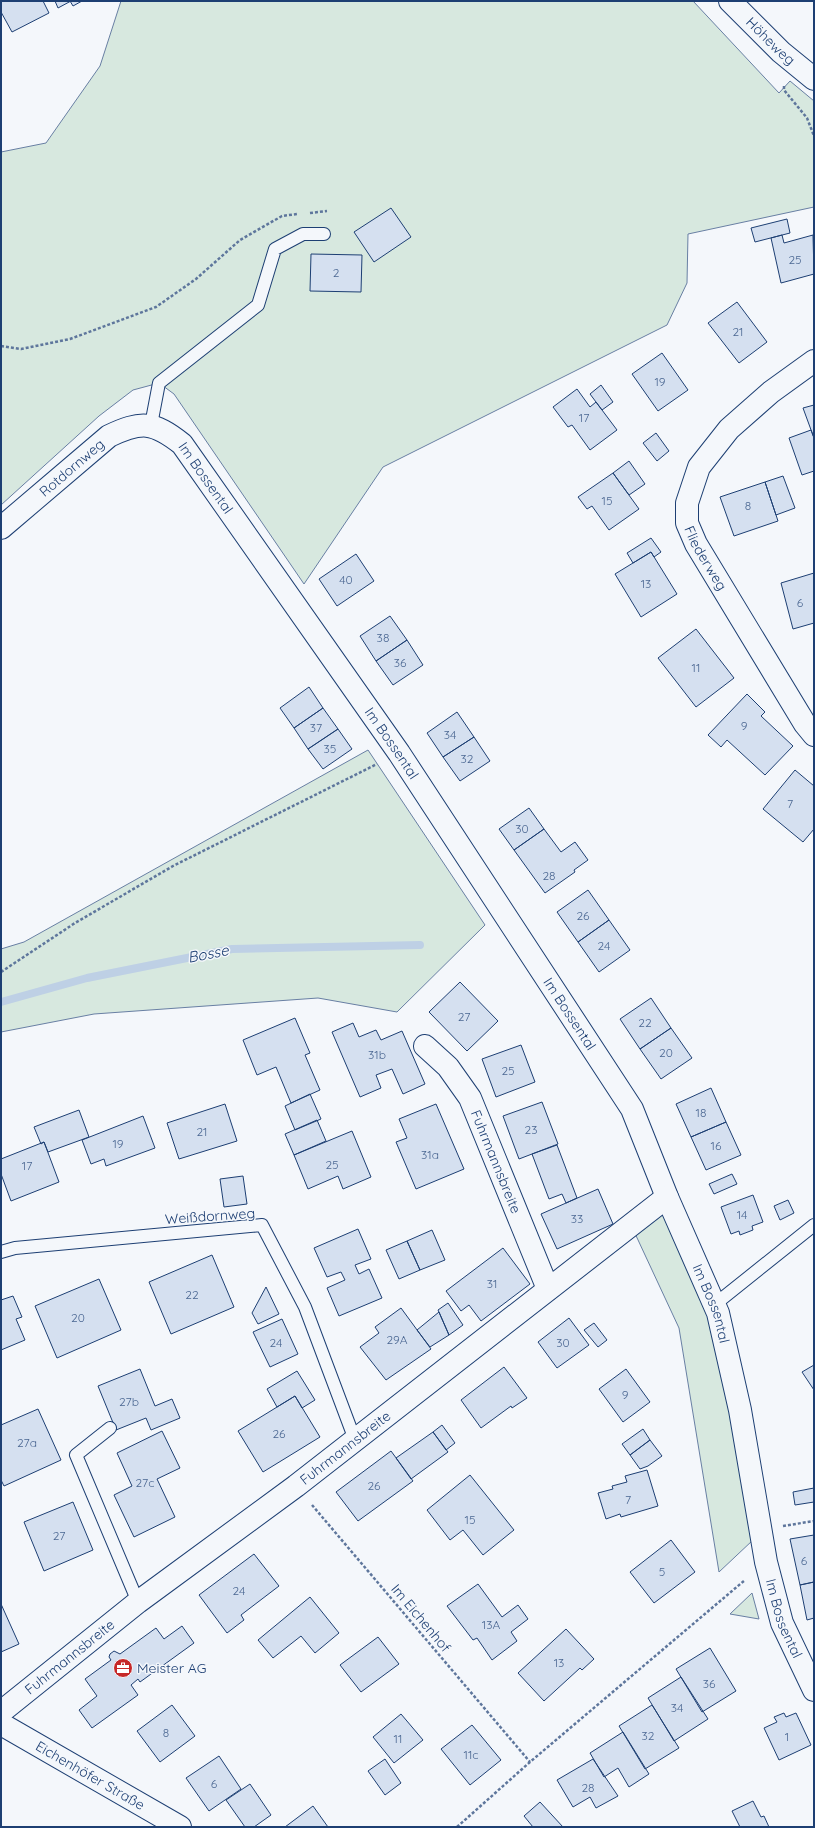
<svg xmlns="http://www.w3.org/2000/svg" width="815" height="1828" viewBox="0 0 815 1828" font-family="Quicksand,sans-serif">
  <rect width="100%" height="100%" fill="#f4f7fb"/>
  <path fill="#d7e8df" stroke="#687fa3" d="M121,1h572l86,92 11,-12 24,20v106l-126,27 -1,49 -20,42 -284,142 -79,117 -130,-190 -15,-11 -26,7 -34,26 -98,89v-353l45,-9 54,-77z
    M368,750l117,175 -88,87 -79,-14 -224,16 -93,18v-83l23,-7z
    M666,1200l50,114 37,226 -34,32 -40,-244 -47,-101z
    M752,1593l7,26 -29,-5z"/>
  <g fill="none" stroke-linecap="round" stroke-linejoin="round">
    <path stroke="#bed0e5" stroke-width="8" d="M1,1002l86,-24 145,-29 188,-4"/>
  </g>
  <path fill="#d5e0f0" stroke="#1d3f73" d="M1,1h42l6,12 -37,19 -11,-20z
    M55,1h16l-13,7z
    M70,1h12l-9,5z
    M391,208l20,29 -37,25 -20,-30z
    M787,219l3,14 -35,9 -4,-14z
    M782,235l2,8 29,-8 1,39 -33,9 -10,-45z
    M311,254l51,1 -1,37 -51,-1z
    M737,302l30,40 -28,21 -31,-40z
    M662,353l26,37 -30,21 -26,-37z
    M601,385l12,17 -11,8 -12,-16z
    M577,389l13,18 6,-5 21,28 -27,20 -18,-25 -4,2 -15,-20z
    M814,405v33l-11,-30z
    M811,430l3,8v33l-12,4 -13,-37z
    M656,433l13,18 -12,10 -14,-18z
    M629,461l16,23 -16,11 -16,-22z
    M613,473l26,36 -30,21 -17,-24 -5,3 -9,-12z
    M783,476l12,32 -19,7 -11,-33z
    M765,482l13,39 -44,15 -14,-39z
    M651,538l10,14 -7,5 -3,-5 -18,11 -6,-10z
    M651,552l26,42 -36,23 -26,-43z
    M356,554l18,27 -37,25 -18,-27z
    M814,573v50l-21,6 -12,-46z
    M390,616l17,24 -31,21 -16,-25z
    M696,629l38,49 -38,29 -38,-49z
    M407,640l16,25 -30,20 -17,-24z
    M309,687l14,21 -29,20 -14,-20z
    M747,694l18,18 -4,4 32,30 -28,29 -38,-35 -6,7 -13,-12z
    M323,708l15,21 -30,20 -14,-21z
    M457,712l17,25 -31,20 -16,-24z
    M338,729l14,20 -29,20 -15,-20z
    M474,737l16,24 -30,20 -17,-24z
    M795,770l19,16v43l-11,13 -40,-33z
    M529,808l15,21 -30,21 -15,-21z
    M544,829l17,23 14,-10 13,18 -14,10 1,2 -30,21 -31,-43z
    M588,890l21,30 -31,22 -21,-30z
    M609,920l21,30 -31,22 -21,-30z
    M460,982l38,39 -31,30 -38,-39z
    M651,998l20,30 -31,21 -20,-30z
    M295,1018l15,35 -5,2 15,35 -29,13 -15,-36 -19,8 -14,-35z
    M353,1023l6,14 17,-7 5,10 21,-9 23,53 -22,10 -11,-25 -16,6 5,13 -21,9 -28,-65z
    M671,1028l21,30 -31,21 -21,-30z
    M521,1045l14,37 -39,15 -14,-38z
    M711,1088l15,34 -35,15 -15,-33z
    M310,1094l11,25 -26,11 -10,-24z
    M542,1102l16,42 -39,15 -16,-43z
    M225,1104l12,37 -58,18 -12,-36z
    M436,1104l28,65 -48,20 -20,-47 11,-4 -8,-19z
    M79,1110l10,27 -41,15 -4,-10 -3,2 -7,-17z
    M143,1116l12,32 -49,18 -2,-7 -13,5 -9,-24z
    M317,1120l9,21 -32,14 -9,-21z
    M726,1122l15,33 -35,15 -15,-33z
    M352,1131l19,46 -28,12 -5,-13 -30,13 -14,-34z
    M44,1142l15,40 -48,19 -10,-27v-15z
    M557,1145l20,53 -11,5 -4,-9 -13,5 -17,-45z
    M732,1174l5,10 -23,10 -5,-10z
    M243,1176l4,28 -23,3 -4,-28z
    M598,1189l15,35 -56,25 -16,-35z
    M753,1195l10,27 -11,4 1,4 -13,5 -1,-4 -8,3 -10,-27z
    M788,1200l6,13 -14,7 -6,-14z
    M358,1229l13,30 -16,6 4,9 10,-5 13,29 -43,18 -12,-28 18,-8 -4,-8 -14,5 -13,-29z
    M432,1230l13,30 -25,10 -13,-29z
    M407,1241l13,29 -21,9 -13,-29z
    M503,1248l27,36 -49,37 -12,-16 -8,6 -15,-20z
    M212,1255l22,52 -63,27 -22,-52z
    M99,1279l22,51 -64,28 -22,-52z
    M266,1287l13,27 -21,10 -6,-11z
    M13,1296l9,21 -6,2 9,21 -24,10v-50z
    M448,1303l15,22 -14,10 -11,-25z
    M401,1308l30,41 -45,31 -26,-33 19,-14 -4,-6z
    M439,1312l10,23 -19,12 -13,-17z
    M569,1318l20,27 -32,23 -19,-26z
    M282,1319l16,35 -28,13 -17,-35z
    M594,1323l13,17 -9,7 -14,-17z
    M814,1365v25l-12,-18z
    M504,1367l23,31 -15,10 -1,-2 -30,22 -20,-28z
    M140,1369l15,37 17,-7 8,19 -29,12 -5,-12 -30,12 -18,-44z
    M626,1369l24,33 -27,20 -24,-33z
    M297,1371l18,29 -13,8 -7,-12 -18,11 -10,-18z
    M295,1396l25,41 -57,35 -25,-41z
    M38,1409l23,51 -57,26 -3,-6v-55z
    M442,1425l13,18 -9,7 -13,-18z
    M643,1429l7,11 -20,15 -8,-11z
    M162,1431l18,37 -23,11 18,38 -41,20 -20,-42 18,-9 -15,-33z
    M433,1432l15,20 -37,27 -15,-21z
    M650,1440l12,16 -14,10 -8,3 -10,-14z
    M391,1451l22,30 -55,40 -22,-29z
    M647,1470l11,36 -37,11 -1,-3 -14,5 -8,-26 15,-4 -1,-3 15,-4 -2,-6z
    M470,1475l44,55 -31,25 -20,-25 -13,10 -23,-30z
    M814,1488v14l-19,3 -2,-13z
    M73,1502l20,48 -49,21 -20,-49z
    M814,1535v47l-14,3 -10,-46z
    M671,1540l24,32 -41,31 -24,-31z
    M254,1554l25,32 -38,29 3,5 -17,13 -28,-38z
    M814,1582v36l-7,2 -7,-35z
    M478,1584l24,33 16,-12 10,14 -17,13 6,9 -25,19 -15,-22 -4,2 -26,-34z
    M310,1597l29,36 -24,20 -14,-17 -28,22 -15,-18z
    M1,1604l18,40 -18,8z
    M182,1626l12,17 -54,39 -2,-3 -7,6 7,10 -46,33 -13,-18 18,-14 -12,-17 26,-19 -2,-3 1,-3 4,-3 6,3 36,-26 8,11z
    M566,1629l28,30 -12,11 -2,-2 -36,33 -26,-28z
    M378,1637l21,27 -38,28 -21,-27z
    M710,1648l26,43 -34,21 -26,-43z
    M681,1677l27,42 -34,22 -26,-43z
    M172,1705l23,31 -35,26 -23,-31z
    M652,1705l27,43 -34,21 -26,-43z
    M784,1713l2,4 10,-4 15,32 -32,15 -15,-32 13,-6 -3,-5z
    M401,1714l22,26 -29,23 -21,-26z
    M472,1725l29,35 -31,25 -29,-36z
    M623,1732l26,42 -20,13 -11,-19 -14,9 -14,-24z
    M219,1756l22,33 -32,22 -23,-33z
    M385,1759l16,24 -16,12 -17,-24z
    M593,1759l25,37 -22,12 -6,-11 -17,10 -16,-27z
    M250,1784l21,31 -17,12h-9l-19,-27z
    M753,1801l8,16 3,-1 5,11h-29l-8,-16z
    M540,1802l23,25h-30l-9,-11z
    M313,1806l15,21h-43z"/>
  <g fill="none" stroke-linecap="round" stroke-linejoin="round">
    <defs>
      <path id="service" d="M151,425l8,-42 99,-78 17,-56 28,-15h21
        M1,1252l14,-4 247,-23 43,82 50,133
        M714,1305l100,-80
        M110,1428l-34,27 62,147"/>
      <g id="minor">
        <path id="s1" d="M814,361l-43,31 -42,37 -30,38 -12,36v20l9,21 109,180 9,11"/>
        <path id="s2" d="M1,528l108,-92c32,-15 44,-15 73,8l217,309 233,356 35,88 51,116 22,97 26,152 16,61 32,67"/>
        <path id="s3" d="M425,1046l23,21 22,31 78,191"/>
        <path id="s4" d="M1,1712l137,-110 158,-116 371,-289"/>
        <path id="s5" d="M1,1724l179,103"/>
      </g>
      <g id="tertiary">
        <path id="s6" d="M730,1l51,51 33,27"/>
      </g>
    </defs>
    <use href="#service" stroke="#1d3f73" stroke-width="14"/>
    <use href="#minor" stroke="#1d3f73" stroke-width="24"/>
    <use href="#tertiary" stroke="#1d3f73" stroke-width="24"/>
    <path stroke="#5e769c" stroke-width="2.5" stroke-dasharray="3 2" stroke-linecap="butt" d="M784,86v4l23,28 7,18
      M310,213l17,-2
      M1,346l20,3 49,-10 86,-32 40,-28 44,-39 42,-24 15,-2
      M1,972l74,-49 98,-57 204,-102
      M312,1505l218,257
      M783,1526l31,-5
      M457,1827l73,-65 215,-182"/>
    <use href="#service" stroke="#f4f7fb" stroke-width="12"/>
    <use href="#minor" stroke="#f4f7fb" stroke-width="22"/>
    <use href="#tertiary" stroke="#f4f7fb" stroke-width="22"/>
  </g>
  <defs>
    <symbol id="office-disc" viewBox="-11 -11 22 22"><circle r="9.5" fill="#c62828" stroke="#f4f7fb"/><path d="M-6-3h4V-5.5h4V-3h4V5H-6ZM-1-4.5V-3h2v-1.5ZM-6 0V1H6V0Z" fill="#fff"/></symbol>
  </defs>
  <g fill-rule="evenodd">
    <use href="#office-disc" x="112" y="1657" width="22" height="22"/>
  </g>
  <g text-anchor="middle" stroke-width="3" stroke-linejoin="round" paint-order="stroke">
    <g font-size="12" fill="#4b6792">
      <text x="795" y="264">25</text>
      <text x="336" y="277">2</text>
      <text x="738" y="336">21</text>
      <text x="660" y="386">19</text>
      <text x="584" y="422">17</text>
      <text x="607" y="505">15</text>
      <text x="748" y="510">8</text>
      <text x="346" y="584">40</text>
      <text x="646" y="588">13</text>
      <text x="800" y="607">6</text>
      <text x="383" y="642">38</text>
      <text x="400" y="667">36</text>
      <text x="696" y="672">11</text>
      <text x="744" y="730">9</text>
      <text x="316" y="732">37</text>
      <text x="450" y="739">34</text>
      <text x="330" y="753">35</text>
      <text x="467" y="763">32</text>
      <text x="790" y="808">7</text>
      <text x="522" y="833">30</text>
      <text x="549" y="880">28</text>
      <text x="583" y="920">26</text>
      <text x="604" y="950">24</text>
      <text x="464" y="1021">27</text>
      <text x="645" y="1027">22</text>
      <text x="666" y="1057">20</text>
      <text x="377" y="1059">31b</text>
      <text x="508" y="1075">25</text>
      <text x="701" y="1117">18</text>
      <text x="531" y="1134">23</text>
      <text x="202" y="1136">21</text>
      <text x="118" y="1148">19</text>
      <text x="716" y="1150">16</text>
      <text x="430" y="1159">31a</text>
      <text x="332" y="1169">25</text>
      <text x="27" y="1170">17</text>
      <text x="742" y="1219">14</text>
      <text x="577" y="1223">33</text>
      <text x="492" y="1288">31</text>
      <text x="192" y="1299">22</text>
      <text x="78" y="1322">20</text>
      <text x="397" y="1344">29A</text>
      <text x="276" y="1347">24</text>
      <text x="563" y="1347">30</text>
      <text x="625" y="1399">9</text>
      <text x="129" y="1406">27b</text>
      <text x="279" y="1438">26</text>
      <text x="27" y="1447">27a</text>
      <text x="145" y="1487">27c</text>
      <text x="374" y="1490">26</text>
      <text x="628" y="1504">7</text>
      <text x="470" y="1524">15</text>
      <text x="59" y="1540">27</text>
      <text x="804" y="1565">6</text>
      <text x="662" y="1576">5</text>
      <text x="239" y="1595">24</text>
      <text x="491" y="1629">13A</text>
      <text x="559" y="1667">13</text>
      <text x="709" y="1688">36</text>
      <text x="677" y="1712">34</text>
      <text x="166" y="1737">8</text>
      <text x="648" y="1740">32</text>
      <text x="787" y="1741">1</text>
      <text x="398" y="1743">11</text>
      <text x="471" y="1759">11c</text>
      <text x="214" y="1788">6</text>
      <text x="588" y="1792">28</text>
    </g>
    <g font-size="14" fill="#1d3f73" stroke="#f4f7fb">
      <text dy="5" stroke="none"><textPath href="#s6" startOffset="57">Höheweg</textPath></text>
      <text dy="5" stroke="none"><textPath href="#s2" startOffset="93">Rotdornweg</textPath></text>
      <text dy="5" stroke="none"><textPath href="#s2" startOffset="263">Im Bossental</textPath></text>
      <text dy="5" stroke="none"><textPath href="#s1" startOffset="255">Fliederweg</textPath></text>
      <text dy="5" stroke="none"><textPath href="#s2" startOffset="587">Im Bossental</textPath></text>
      <text dy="5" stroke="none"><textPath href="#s2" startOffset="911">Im Bossental</textPath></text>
      <text dy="5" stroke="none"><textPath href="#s3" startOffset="138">Fuhrmannsbreite</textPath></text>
      <text transform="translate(210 1216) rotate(-4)" y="5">Weißdornweg</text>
      <text dy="5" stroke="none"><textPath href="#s2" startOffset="1235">Im Bossental</textPath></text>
      <text dy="5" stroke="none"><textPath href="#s4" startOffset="434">Fuhrmannsbreite</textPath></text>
      <text transform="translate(421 1618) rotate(50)" y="5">Im Eichenhof</text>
      <text dy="5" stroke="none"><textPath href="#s2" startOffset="1559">Im Bossental</textPath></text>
      <text dy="5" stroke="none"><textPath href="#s4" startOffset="88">Fuhrmannsbreite</textPath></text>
      <text dy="5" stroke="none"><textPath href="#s5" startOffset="103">Eichenhöfer Straße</textPath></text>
    </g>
    <g font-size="14" fill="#1d3f73" stroke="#f4f7fb" text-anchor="start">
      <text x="137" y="1673">Meister AG</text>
    </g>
    <g font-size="15" font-style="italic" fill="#1d3f73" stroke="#f4f7fb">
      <text transform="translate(208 954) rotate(-11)" y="5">Bosse</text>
    </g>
  </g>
  <rect width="815" height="1828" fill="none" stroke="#1d3f73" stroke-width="4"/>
</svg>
